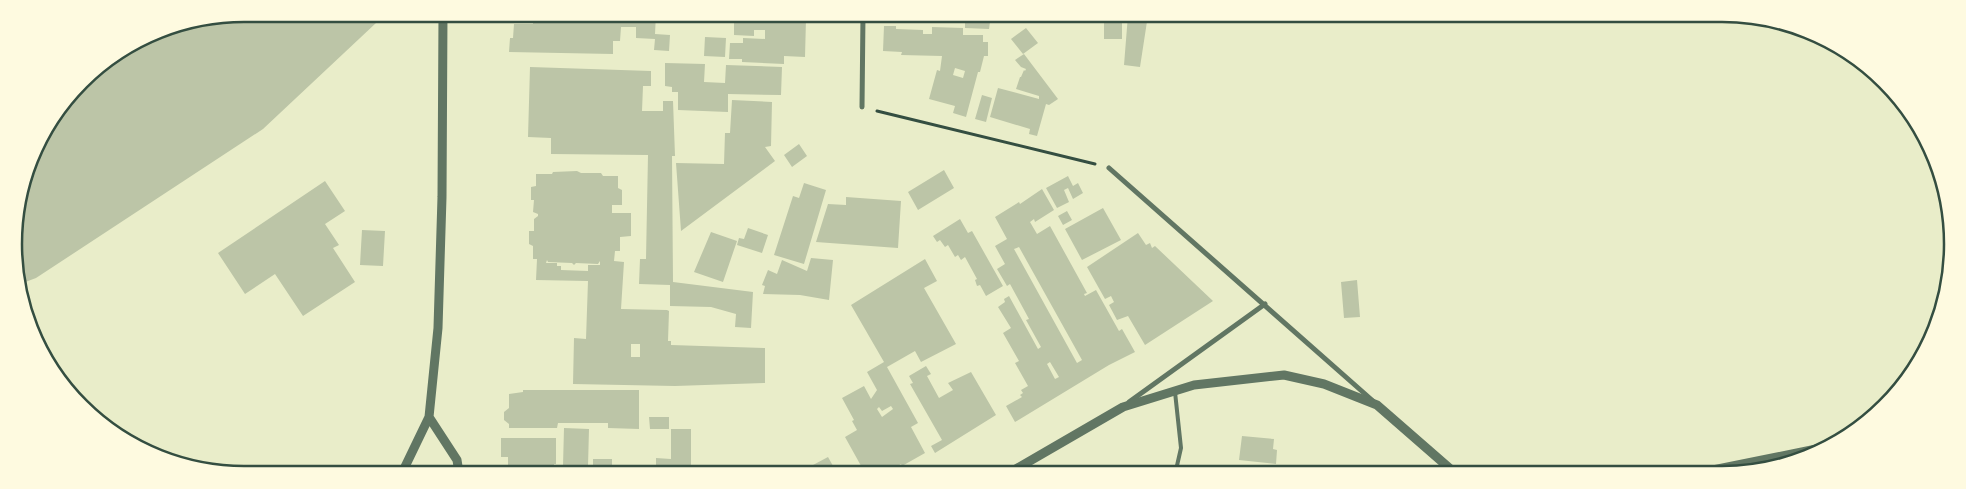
<svg xmlns="http://www.w3.org/2000/svg" width="1966" height="489" viewBox="0 0 1966 489" font-family="'Titillium Web',sans-serif">
  <rect width="100%" height="100%" fill="#e9edc9"/>
  <path fill="#bcc5a7" fill-rule="evenodd" d="M244,14h134l-2,9 -113,106 -227,149 -16,6 -6,-55 23,-86 55,-72 64,-40z
    M533,14h123l-1,20 15,1 -1,16 -15,-1 1,-11 -19,-1v-11h-15l-1,14h-7v13l-104,-2 1,-14h3l1,-14h19z
    M734,14h68v5h4l-1,38 -21,-1v8l-42,-2v-3h-13l1,-16h13v-5l22,1v-9h-11v6l-20,-1z
    M919,15h38v7l-39,-2z
    M965,15h26l-2,14 -24,-1z
    M1058,15h9v2l-9,1z
    M1104,15h18v24h-18z
    M1128,15h20l-8,52 -16,-2z
    M884,26h12v3l27,1v4h9v-7l31,1v7h20v7h5v14h-4l-4,16h-2l-12,45 -13,-4 2,-7 -26,-7 8,-29 3,1 2,-15 -41,-1 1,-3 -19,-1zM955,68l10,3 -2,7 -10,-3z
    M1026,28l12,15 -15,11 -12,-15z
    M705,37l21,1 -1,19 -21,-1z
    M1024,54l34,45 -9,6 -3,-1 -9,32 -8,-2 1,-5 -40,-12 8,-29 41,11v-3l-23,-7 4,-12h1l3,-7 1,1 1,-2 -5,-2 -6,-7z
    M665,63l40,1 -1,18 21,1 1,-18 56,2 -1,28 -53,-1v18l-50,-2v-18h-6v-5l-7,-1z
    M530,67l121,4v15h-8l-1,25h21v-10h10l2,55h-3l1,126 80,10 -2,36 -16,-1 1,-13 -25,-7 -41,-1v-21l-31,-1 1,-25h6l2,-104 -97,-1v-16l-23,-1z
    M982,95l10,3 -6,24 -11,-3z
    M732,100l40,2 -1,44 -6,1 10,14 -94,70 -5,-68 48,1 1,-31h5z
    M799,144l8,12 -15,11 -8,-12z
    M944,170l10,18 -36,22 -10,-18z
    M577,171l4,2h20l2,3h15v12l4,2v15h-10v8h19v23l-11,1v14h-5l-1,10 10,1 -3,47 46,1 2,1 -1,30h3v4l94,3v35l-90,3 -102,-2 1,-46 12,1 2,-58 -52,-1 1,-21h-4v-13l-4,-2v-13h5v-12l4,-3v-2l-5,-2 1,-12h-3v-13l5,-1v-12h16l1,-2zM547,260l1,2 24,1 2,2 2,-2 22,1 2,-3v4h-12v6l-27,-1v-4h-4v-3h-11zM631,344h9v13h-9z
    M1068,176l5,10 5,-3 5,10 -10,6 -5,-11 -4,2 5,12 -12,6 -11,-20z
    M325,181l20,30 -20,13 14,21 -6,3 22,34 -52,34 -28,-42 -30,20 -27,-41z
    M804,183l22,7 -22,74 -30,-9 19,-59 6,2z
    M1042,189l12,21 -19,12 -1,-3 -4,3 7,12 13,-8 37,67 -3,1 1,2 11,-6 23,41 3,-2 13,23 -26,13 -94,57 -9,-16 16,-9 -2,-2 3,-2 -2,-3 7,-4 -13,-23 4,-2 -16,-28 8,-5 -13,-21 7,-5 -1,-3 5,-3 29,53 3,-2 -15,-27 3,-1 -19,-35 -3,2 -10,-17 8,-5 -10,-18 12,-7 -12,-22 24,-15 1,2zM1019,247l63,113 -5,3 -63,-114zM1050,362l9,15 -4,2 -8,-15z
    M846,197l55,4 -3,47 -82,-6 12,-38 18,1z
    M1103,208l18,32 -39,20 -17,-31z
    M1067,211l5,9 -9,5 -5,-9z
    M960,219l8,14 4,-2 31,55 -17,10 -6,-11 -3,1 -2,-6 2,-1 -12,-22 -4,3 -3,-5 -3,2 -7,-12 -3,2 -5,-7 -3,2 -4,-6z
    M748,228l20,7 -6,18 -25,-8 2,-7 5,1z
    M362,230l23,1 -2,35 -23,-1z
    M711,232l26,9 -14,41 -29,-10z
    M1138,233l8,12 4,-2 2,5 3,-2 58,55 -68,44 -17,-29 -11,4 -8,-15 5,-3 -3,-6 -6,3 -18,-32z
    M811,258l22,2 -4,40 -29,-5 -37,-1 2,-8 -3,-1 6,-15 9,4 5,-14 25,11z
    M925,259l12,22 -13,7 32,56 -35,18 -6,-11 -28,16 31,56 -7,4 14,26 -23,13 -1,-2 -12,7 -2,-4 -11,6h-11l-20,-36 12,-7 -5,-9 2,-1 -12,-22 22,-12 7,13 6,-9 -10,-18 17,-10 -33,-57zM891,406l2,3 -11,8 -5,-8 2,-2 3,4z
    M1357,280l3,37 -16,1 -3,-36z
    M926,366l5,8 -4,2 12,22 14,-8 -5,-7 23,-11 25,43 -61,38 -4,-7 11,-6 -32,-56 3,-1 -4,-7z
    M523,390h116v39l-31,-1v-5h-50l-1,5h-48v-4l-5,-4v-8l5,-4v-14l14,-2z
    M649,417h20v12h-19z
    M564,428l25,1 -1,37h-25z
    M671,429h20v44h-35v-15l15,1z
    M1242,436l32,3 -1,10 4,1 -1,14 -37,-4z
    M501,438h55v26h-2v9h-23v-3h-23v-13h-7z
    M828,457l9,16h-39z
    M593,459h19v12l-19,1z"/>
  <g fill="none" stroke-linecap="round" stroke-linejoin="round">
    <path stroke="#344e41" stroke-width="3" d="M877,111l218,53"/>
    <path stroke="#617663" stroke-width="4" d="M1170,473l6,-3 5,-22 -6,-56"/>
    <path stroke="#617663" stroke-width="5" d="M862,107l1,-92
      M1109,168l264,233
      M1129,402l136,-98"/>
    <path stroke="#617663" stroke-width="9" d="M429,417l28,43 2,13
      M402,473l27,-56 9,-89 4,-131 1,-183
      M1009,473l114,-66 71,-22 90,-10 40,9 53,21 78,68
      M1698,473l133,-27"/>
  </g>
  <path d="M0 0H1966V489H0ZM244 22H1722A222 222 0 0 1 1944 244V244A222 222 0 0 1 1722 466H244A222 222 0 0 1 22 244V244A222 222 0 0 1 244 22Z" fill="#fefae0" fill-rule="evenodd"/>
  <path fill="none" stroke="#344e41" stroke-width="2.5" d="M244 22H1722A222 222 0 0 1 1944 244V244A222 222 0 0 1 1722 466H244A222 222 0 0 1 22 244V244A222 222 0 0 1 244 22Z"/>
</svg>
